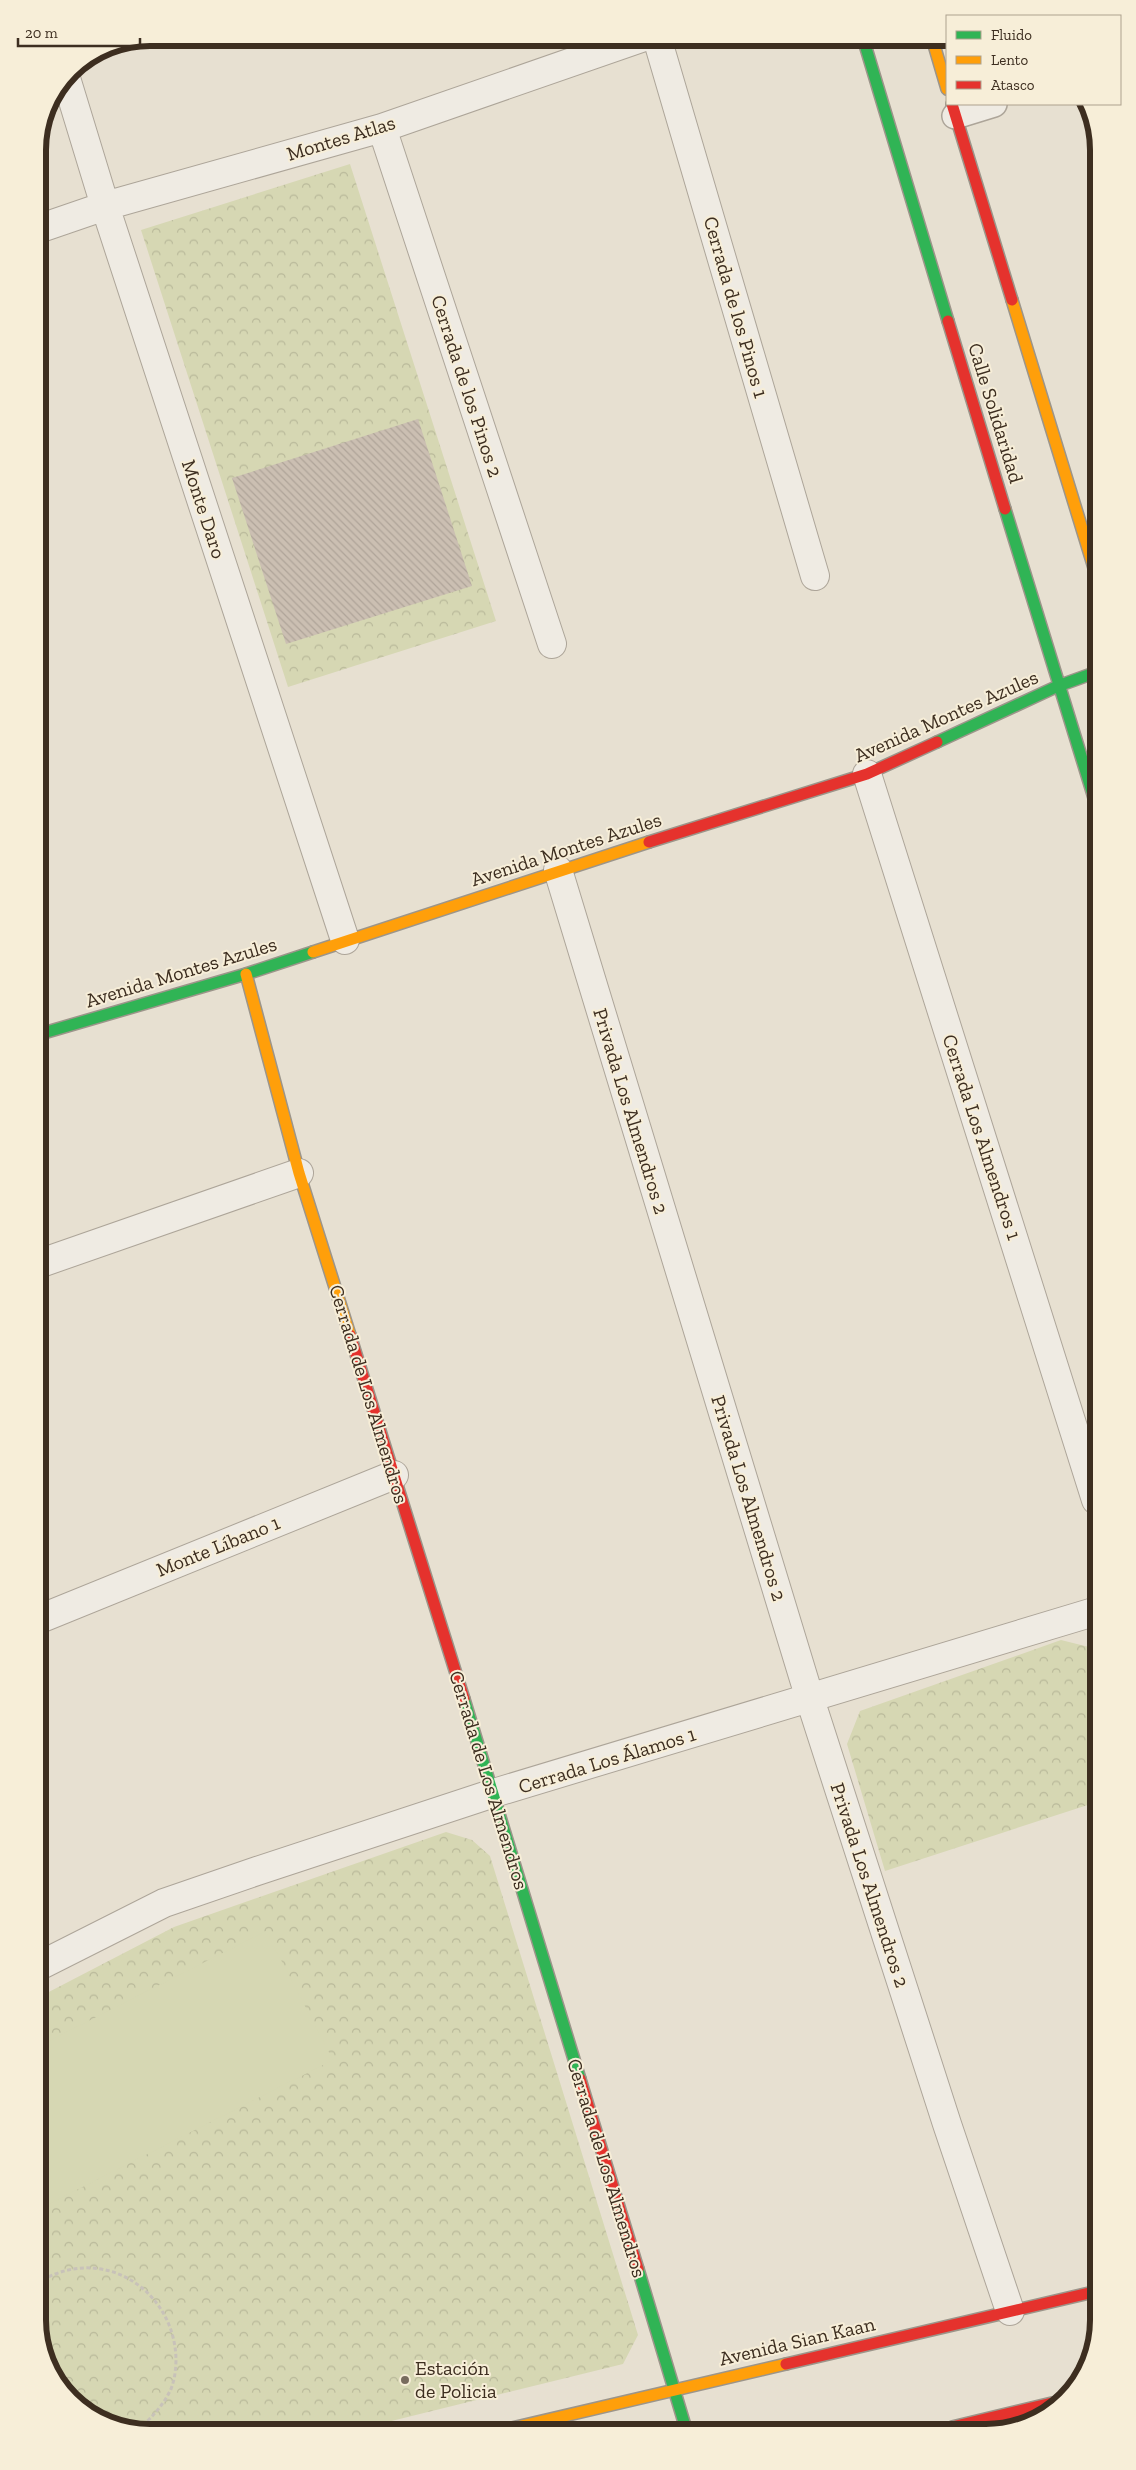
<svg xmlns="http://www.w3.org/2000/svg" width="1136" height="2470" viewBox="0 0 1136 2470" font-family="'Zilla Slab',serif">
  <defs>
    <pattern id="forest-crowns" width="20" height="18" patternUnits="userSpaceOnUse" patternTransform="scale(1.25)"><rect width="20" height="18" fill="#d6d7b3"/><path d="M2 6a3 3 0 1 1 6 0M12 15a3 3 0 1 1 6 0" fill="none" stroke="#b9b99a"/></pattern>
    <pattern id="building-back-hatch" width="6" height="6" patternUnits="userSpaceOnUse" patternTransform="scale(1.25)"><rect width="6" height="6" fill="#cbbfb2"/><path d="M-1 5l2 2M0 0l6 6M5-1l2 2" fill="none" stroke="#afa499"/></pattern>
  </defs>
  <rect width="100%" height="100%" fill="#e7e0d1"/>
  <path fill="url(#forest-crowns)" d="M350,164l146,457 -208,66 -147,-457z
    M1061,1640l36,9v153l-212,69 -38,-127 13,-33z
    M446,1832l26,8 18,16 148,479 -15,29 -272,67 -208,1 -61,-23 -38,-53 -1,-361 131,-68z"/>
  <path fill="#d6d7b3" d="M266,1931l67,129 -290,147v-163z"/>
  <path fill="url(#building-back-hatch)" d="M418,419l54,167 -186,58 -54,-166z"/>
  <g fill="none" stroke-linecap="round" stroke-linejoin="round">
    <defs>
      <path id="lane" d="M955,116l39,-12"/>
      <path id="street" d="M657,38l158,538
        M66,78l39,128 240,734
        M382,128l170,516
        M38,229l67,-23 277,-78 259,-90
        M867,774l229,726
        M558,870l252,829 137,425 63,187
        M41,1263l258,-90
        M42,1618l352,-143
        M43,1964l121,-61 93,-32 237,-78 603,-182"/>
      <path id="fast" d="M863,38l85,283
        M1005,509l89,289
        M937,742l121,-56 36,-13
        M40,1034l206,-60 67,-22
        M464,1699l116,380
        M638,2269l48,160"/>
      <path id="slow" d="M932,38l15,51
        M1012,300l82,268
        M313,952l336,-110
        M246,974l53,199 51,162
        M504,2430l282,-66"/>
      <path id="jam" d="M952,104l60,196
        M948,321l57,188
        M649,842l218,-68 70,-32
        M350,1335l114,364
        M580,2079l58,190
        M786,2364l312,-73
        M952,2427l100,-24"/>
    </defs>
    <use href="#lane" stroke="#ada599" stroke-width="28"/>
    <use href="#street" stroke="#ada599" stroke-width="30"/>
    <use href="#fast" stroke="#9c958a" stroke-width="14"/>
    <use href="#slow" stroke="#9c958a" stroke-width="14"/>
    <use href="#jam" stroke="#9c958a" stroke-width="14"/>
    <path stroke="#c8c2b9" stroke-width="3" stroke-dasharray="4 2.5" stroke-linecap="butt" d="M43,2280c57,-33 123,5 132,67 2,13 1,29 -4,42 -8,17 -20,29 -33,41"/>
    <use href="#lane" stroke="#efebe3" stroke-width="25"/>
    <use href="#street" stroke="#efebe3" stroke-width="28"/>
    <use href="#fast" stroke="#30b455" stroke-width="11"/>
    <use href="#slow" stroke="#ff9f0a" stroke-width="11"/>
    <use href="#jam" stroke="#e5322d" stroke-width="11"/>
  </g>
  <circle fill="#786c5e" stroke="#f7eed8" stroke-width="2" cx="405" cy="2380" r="5"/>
  <g text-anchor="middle" stroke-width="4" stroke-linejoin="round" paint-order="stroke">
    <g font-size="20" fill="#3d2e20" stroke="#f7eed8">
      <text transform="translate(341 138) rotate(-17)" y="7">Montes Atlas</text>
      <text transform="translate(736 307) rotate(74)" y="7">Cerrada de los Pinos 1</text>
      <text transform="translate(467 386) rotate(72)" y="7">Cerrada de los Pinos 2</text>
      <text transform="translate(996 413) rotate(73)" y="7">Calle Solidaridad</text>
      <text transform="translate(204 509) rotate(72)" y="7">Monte Daro</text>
      <text transform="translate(946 716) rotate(-24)" y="7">Avenida Montes Azules</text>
      <text transform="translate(566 849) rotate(-18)" y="7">Avenida Montes Azules</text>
      <text transform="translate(181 972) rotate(-17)" y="7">Avenida Montes Azules</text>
      <text transform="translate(631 1111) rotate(73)" y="7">Privada Los Almendros 2</text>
      <text transform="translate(982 1137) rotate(72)" y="7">Cerrada Los Almendros 1</text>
      <text transform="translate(369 1394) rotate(73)" y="7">Cerrada de Los Almendros</text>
      <text transform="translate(749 1498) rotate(73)" y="7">Privada Los Almendros 2</text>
      <text transform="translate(218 1546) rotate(-22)" y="7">Monte Líbano 1</text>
      <text transform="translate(607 1760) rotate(-17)" y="7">Cerrada Los Álamos 1</text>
      <text transform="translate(489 1780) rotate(73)" y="7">Cerrada de Los Almendros</text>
      <text transform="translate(870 1885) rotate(72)" y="7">Privada Los Almendros 2</text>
      <text transform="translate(607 2168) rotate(73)" y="7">Cerrada de Los Almendros</text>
      <text transform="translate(797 2341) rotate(-13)" y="7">Avenida Sian Kaan</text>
    </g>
    <g font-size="20" fill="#3d2e20" stroke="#f7eed8" text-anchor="start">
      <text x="415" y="2375">Estación<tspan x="415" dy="23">de Policia</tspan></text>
    </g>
  </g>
  <path d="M0 0H1136V2470H0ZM150 46H986A104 104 0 0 1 1090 150V2320A104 104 0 0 1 986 2424H150A104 104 0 0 1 46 2320V150A104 104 0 0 1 150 46Z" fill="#f7eed8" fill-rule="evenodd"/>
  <path fill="none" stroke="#3d2e20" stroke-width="6" d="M150 46H986A104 104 0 0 1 1090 150V2320A104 104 0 0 1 986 2424H150A104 104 0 0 1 46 2320V150A104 104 0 0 1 150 46Z"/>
  <rect x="946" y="15" width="175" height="90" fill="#f7eed8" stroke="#ada18e"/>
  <rect x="956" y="31" width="25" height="8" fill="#30b455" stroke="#ada18e"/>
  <text x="991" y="40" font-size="15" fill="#3d2e20">Fluido</text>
  <rect x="956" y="56" width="25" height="8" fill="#ff9f0a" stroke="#ada18e"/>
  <text x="991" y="65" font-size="15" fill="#3d2e20">Lento</text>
  <rect x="956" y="81" width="25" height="8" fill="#e5322d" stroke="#ada18e"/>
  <text x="991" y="90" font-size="15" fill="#3d2e20">Atasco</text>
  <path d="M18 38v8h122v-8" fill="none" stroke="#3d2e20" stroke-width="2.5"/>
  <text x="25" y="38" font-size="15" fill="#3d2e20" stroke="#f7eed8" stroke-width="4" paint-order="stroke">20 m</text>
</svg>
